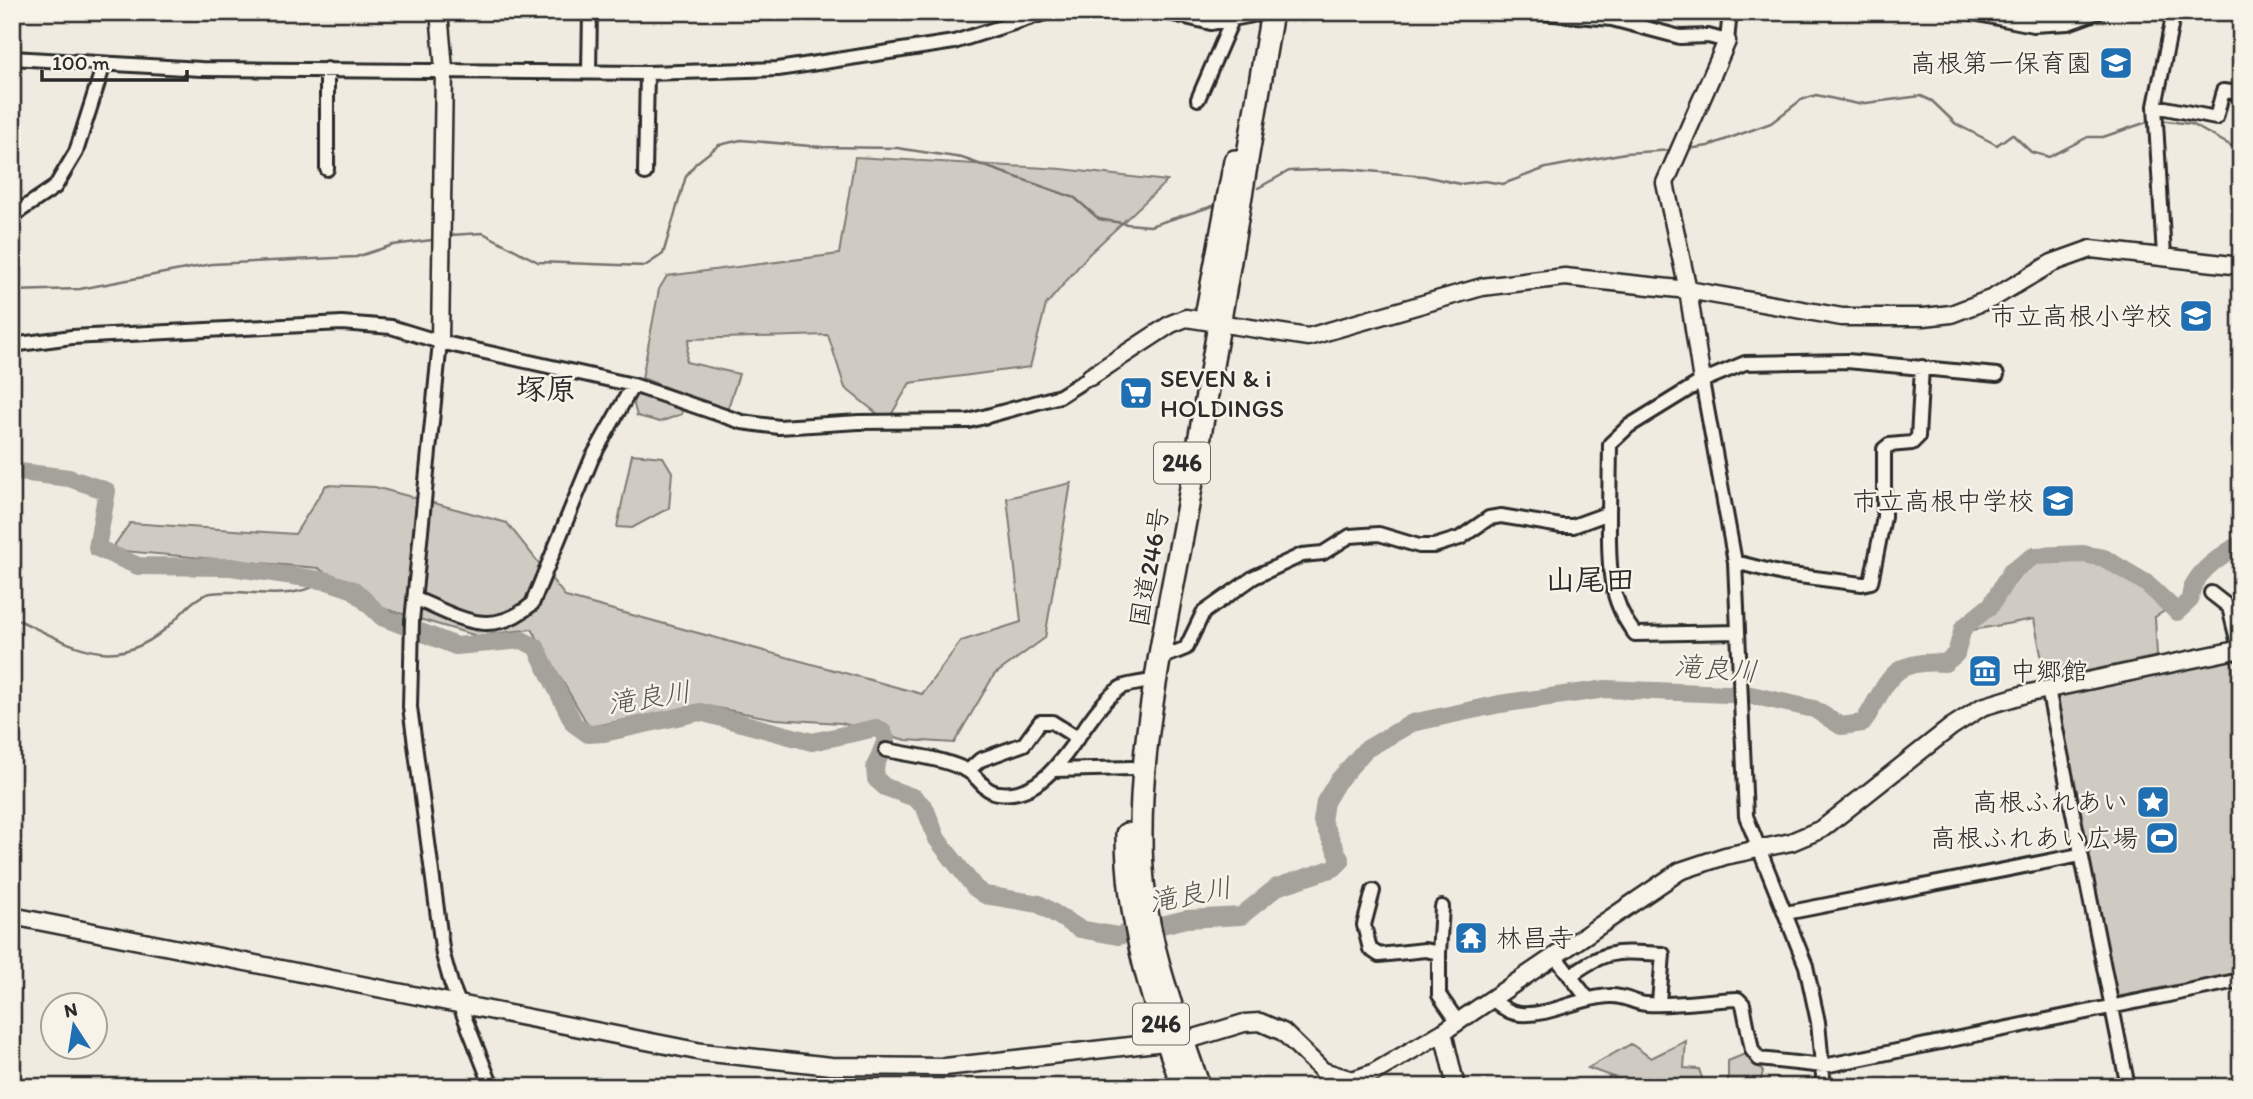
<svg xmlns="http://www.w3.org/2000/svg" width="2253" height="1099" viewBox="0 0 2253 1099" font-family="Itim,'Klee One',sans-serif">
  <rect width="100%" height="100%" fill="#efebe0"/>
  <filter id="ink" filterUnits="userSpaceOnUse"><feTurbulence type="fractalNoise" baseFrequency=".0143" numOctaves="2"/><feDisplacementMap in="SourceGraphic" scale="14" xChannelSelector="R" yChannelSelector="G"/><feConvolveMatrix kernelMatrix="1 2 1 2 8 2 1 2 1" color-interpolation-filters="sRGB"/></filter>
  <g filter="url(#ink)">
    <path fill="#cfcbc2" stroke="#7d7b76" stroke-width="2" d="M855,157l207,12 105,12 -78,73 -43,51 -16,62 -120,16 -19,32h-12l-34,-27 -17,-53 -139,4 -3,23 53,12 -12,37 -85,-33 17,-89 8,-13 172,-22z
      M631,394l51,9v11l-22,8 -23,-6z
      M632,454l31,3 9,15 -3,36 -37,20 -15,-1z
      M1071,483l-26,155 -51,37 -40,68 -48,-3 -65,-17 -66,-4 -73,-14 -113,22 -57,-98 -55,7 -105,-31 -54,-37 -207,-18 19,-27 165,11 31,-49 49,2 132,36 59,74 356,97 39,-53 60,-19 -14,-124z
      M2083,561c42,5 56,18 83,49l-11,7 2,39 -111,24 -12,-61 -66,12c10,-9 21,-15 29,-26 35,-43 25,-45 86,-44z
      M2231,659l10,46v267l-125,25 -61,-301z
      M1686,1041l-2,27 15,1 5,15 20,3h-83l-53,-19 43,-24 20,14z
      M1750,1052l13,20 -4,15h-31v-26z"/>
    <g fill="none" stroke-linecap="round" stroke-linejoin="round">
      <path stroke="#74726e" stroke-width="2.5" d="M2159,120l32,4 50,27
        M1688,149l20,-3 63,-23 30,-23 15,-5 42,9 63,-8 11,5 24,23 41,21 15,-11 19,18 18,5 39,-20h15l50,-17
        M1258,188l31,-17 57,-2 78,7 36,8 25,-3 18,3 43,-16 79,-15 49,-3
        M450,235l33,-2 55,29 107,4 18,-12 23,-78 10,-13 23,-18 22,-5 81,7 75,1 65,10 113,40 24,21 28,5 23,2 63,-20
        M12,291l68,-2 132,-25 144,-7 37,-12 39,-5
        M12,617c61,28 104,61 161,5 11,-11 22,-26 38,-29 45,-5 71,11 116,-12"/>
      <path stroke="#a4a29a" stroke-width="18" d="M12,471l57,7 38,13 -10,57 41,18 93,1 96,14 27,9 28,27 74,29 66,-6 14,7 38,77 14,10 16,-1 96,-21 112,30 64,-14 7,4 3,8 -11,27 1,12 9,8 30,11 10,10 12,31 38,49 10,7 54,9 41,25 38,7 68,-17 55,-3 36,-29 57,-19 7,-7 -19,-40 3,-19 12,-20 28,-32 47,-27 88,-19 106,-15 145,6 63,14 27,17 22,-3c26,-40 25,-65 82,-60l11,-9 7,-26 28,-23 20,-33 23,-16 49,-2 21,4 42,25 31,29 13,-12c0,-26 31,-44 51,-57"/>
      <defs>
        <path id="street" d="M1165,12l46,11 37,-7
          M1530,12l82,7 68,18 28,-1 19,5 3,-29
          M1968,12l65,13 35,-2 30,-11
          M12,58l189,11 446,4 131,-4 176,-27 94,-30
          M327,69v100
          M589,71l1,-59
          M1198,99l34,-79
          M2155,106l61,12 7,-27 18,2
          M645,173l2,-100
          M12,216l43,-29 21,-35 28,-88
          M2164,256l-9,-150 19,-94
          M440,342l-28,279 -2,86 33,248 8,28 41,104
          M12,345l60,-8 270,-14 49,4 49,15 193,43 109,37 37,5 80,-5 110,-1 91,-25 30,-19
          M1702,381l33,181 11,254 60,150 12,56 6,65
          M1609,513c0,44 -3,84 26,121l103,-2
          M1735,562l48,12 79,10 9,-2 13,-65v-68l5,-4 23,-2 6,-6 4,-70
          M2211,593l18,14 12,49
          M416,599c43,18 74,41 116,5l60,-146 41,-73
          M1161,658l25,-10 17,-35 51,-36 48,-22 21,-2 27,-17 29,-2 40,12h15l26,-8 29,-20 12,-2 60,10h12l36,-13 1,-69 19,-18 73,-45 43,-18 102,-2 150,14
          M2048,689l80,398
          M886,750c26,5 54,8 78,19 14,5 18,22 34,24 59,8 81,-76 121,-104 6,-5 18,-5 26,-7
          M969,770l11,-10 44,-16 16,-22h12l24,15
          M1054,770l78,-2
          M1373,891l-9,34 6,24 9,6 46,-5 14,3v42l19,27
          M1786,913l294,-58
          M1439,953l3,-46
          M1554,955l34,44
          M1570,976c37,-28 48,-24 93,-22l-4,48
          M1492,999c9,7 16,14 28,15 32,2 59,-17 90,-18 14,-1 24,7 36,8 30,2 63,-4 92,-5l5,5 9,46 7,9 65,7 417,-86"/>
        <path id="secondary" d="M439,12l5,57 -4,273
          M1090,377l81,-53 15,-6 122,19 174,-50 83,-10 123,13 154,27h82l27,-3 42,-16 59,-35 39,-14 150,17
          M1702,381l-14,-91 -23,-107 62,-142
          M12,916l690,136 129,14 114,1 246,-28 53,-16 16,-1 23,10 40,39 29,9 21,-7 70,-41 237,-161 45,-15 66,-14 31,-13 129,-102 31,-20 43,-13 216,-45
          M1443,1032l13,55"/>
        <path id="highway" d="M1207,311l28,-150
          M1127,834c0,89 26,170 56,253
          M1199,1087c-23,-67 -50,-135 -56,-206 -11,-119 24,-258 45,-376 29,-164 56,-329 84,-493"/>
      </defs>
      <use href="#street" stroke="#2b2b2b" stroke-width="18"/>
      <use href="#secondary" stroke="#2b2b2b" stroke-width="21"/>
      <use href="#highway" stroke="#2b2b2b" stroke-width="26"/>
      <use href="#street" stroke="#f7f3e8" stroke-width="12"/>
      <use href="#secondary" stroke="#f7f3e8" stroke-width="16"/>
      <use href="#highway" stroke="#f7f3e8" stroke-width="21"/>
      <defs>
        <path id="street-bridge" d="M1248,16l16,-4"/>
      </defs>
      <use href="#street-bridge" stroke="#2b2b2b" stroke-width="18" stroke-linecap="butt"/>
      <use href="#street-bridge" stroke="#f7f3e8" stroke-width="12"/>
    </g>
  </g>
  <defs>
    <symbol id="school-square" viewBox="-11 -11 22 22"><rect x="-9" y="-9" width="18" height="18" rx="4" fill="#1f6fb2" stroke="#f7f3e8"/><path d="M0-5L7-2L0 1L-7-2ZM-4 1L0 2.5L4 1V4Q0 6-4 4Z" fill="#fff"/></symbol>
    <symbol id="supermarket-square" viewBox="-11 -11 22 22"><rect x="-9" y="-9" width="18" height="18" rx="4" fill="#1f6fb2" stroke="#f7f3e8"/><path d="M-6-5.5h2.5l.6 2H6L4.5 2H-2.5L-4.4-4H-6ZM-1.5 3.2a1.3 1.3 0 1 0 .1 0ZM3 3.2a1.3 1.3 0 1 0 .1 0Z" fill="#fff"/></symbol>
    <symbol id="museum-square" viewBox="-11 -11 22 22"><rect x="-9" y="-9" width="18" height="18" rx="4" fill="#1f6fb2" stroke="#f7f3e8"/><path d="M0-6L6-3V-2H-6V-3ZM-5-1h2V3h-2ZM-1-1h2V3h-2ZM3-1h2V3H3ZM-6 4H6V6H-6Z" fill="#fff"/></symbol>
    <symbol id="sight-square" viewBox="-11 -11 22 22"><rect x="-9" y="-9" width="18" height="18" rx="4" fill="#1f6fb2" stroke="#f7f3e8"/><path d="M0-6L1.8-2.2L6-1.7L2.9 1.2L3.7 5.4L0 3.3L-3.7 5.4L-2.9 1.2L-6-1.7L-1.8-2.2Z" fill="#fff"/></symbol>
    <symbol id="stadium-square" viewBox="-11 -11 22 22"><rect x="-9" y="-9" width="18" height="18" rx="4" fill="#1f6fb2" stroke="#f7f3e8"/><path d="M0-5a6.5 5 0 1 0 0 10a6.5 5 0 1 0 0-10ZM-3.5-1.8h7v3.6h-7Z" fill="#fff"/></symbol>
    <symbol id="temple-square" viewBox="-11 -11 22 22"><rect x="-9" y="-9" width="18" height="18" rx="4" fill="#1f6fb2" stroke="#f7f3e8"/><path d="M0-6L5-2H3V0L6.5 2.5H4V6H1.5V3h-3V6H-4V2.5H-6.5L-3 0V-2H-5Z" fill="#fff"/></symbol>
  </defs>
  <g fill-rule="evenodd">
    <use href="#school-square" x="2097" y="44" width="38" height="38"/>
    <use href="#school-square" x="2177" y="297" width="38" height="38"/>
    <use href="#supermarket-square" x="1117" y="374" width="38" height="38"/>
    <use href="#school-square" x="2039" y="482" width="38" height="38"/>
    <use href="#museum-square" x="1966" y="652" width="38" height="38"/>
    <use href="#sight-square" x="2134" y="783" width="38" height="38"/>
    <use href="#stadium-square" x="2143" y="819" width="38" height="38"/>
    <use href="#temple-square" x="1452" y="919" width="38" height="38"/>
  </g>
  <g text-anchor="middle" stroke-width="5" stroke-linejoin="round" paint-order="stroke">
    <g fill="#f7f3e8" stroke="#686764" stroke-width="2">
      <rect x="1154" y="442.5" width="56" height="41" rx="5"/>
      <rect x="1133" y="1003.5" width="56" height="41" rx="5"/>
    </g>
    <g font-size="24" font-weight="bold" fill="#2b2b2b">
      <text x="1182" y="471">246</text>
      <text x="1161" y="1032">246</text>
    </g>
    <g font-size="26" fill="#2b2b2b" stroke="#f7f3e8" text-anchor="end">
      <text x="2092" y="72">高根第一保育園</text>
      <text x="2172" y="325">市立高根小学校</text>
      <text x="1160" y="387" text-anchor="start">SEVEN &amp; i<tspan x="1160" dy="30">HOLDINGS</tspan></text>
      <text x="2034" y="510">市立高根中学校</text>
      <text x="2010" y="680" text-anchor="start">中郷館</text>
      <text x="2128" y="811">高根ふれあい</text>
      <text x="2138" y="847">高根ふれあい広場</text>
      <text x="1496" y="947" text-anchor="start">林昌寺</text>
    </g>
    <g font-size="26" fill="#2b2b2b" stroke="#f7f3e8">
      <text transform="translate(1149 567) rotate(-80)" y="9">国道246号</text>
    </g>
    <g font-size="28" font-style="italic" fill="#555552" stroke="#f7f3e8">
      <text transform="translate(1716 668) rotate(4)" y="10">滝良川</text>
      <text transform="translate(649 697) rotate(-9)" y="10">滝良川</text>
      <text transform="translate(1190 894) rotate(-11)" y="10">滝良川</text>
    </g>
    <g font-size="30" font-weight="bold" fill="#2b2b2b" stroke="#f7f3e8">
      <text x="546" y="399">塚原</text>
      <text x="1590" y="590">山尾田</text>
    </g>
  </g>
  <rect width="2253" height="1099" fill="none" stroke="#f7f3e8" stroke-width="42"/>
  <rect x="21" y="21" width="2211" height="1057" fill="none" stroke="#2b2b2b" stroke-width="2.5" filter="url(#ink)"/>
  <g transform="translate(74 1026) rotate(348)"><circle r="33" fill="#f7f3e8" stroke="#a5a39c" stroke-width="2"/>
  <path d="M0-5L12 26L0 18L-12 26Z" fill="#1f6fb2"/>
  <text y="-10" font-size="19" font-weight="bold" text-anchor="middle" fill="#2b2b2b">N</text>
  </g>
  <path d="M42 70v10h145v-10" fill="none" stroke="#2b2b2b" stroke-width="3.5"/>
  <text x="52" y="70" font-size="21" fill="#2b2b2b" stroke="#f7f3e8" stroke-width="5" paint-order="stroke">100 m</text>
</svg>
